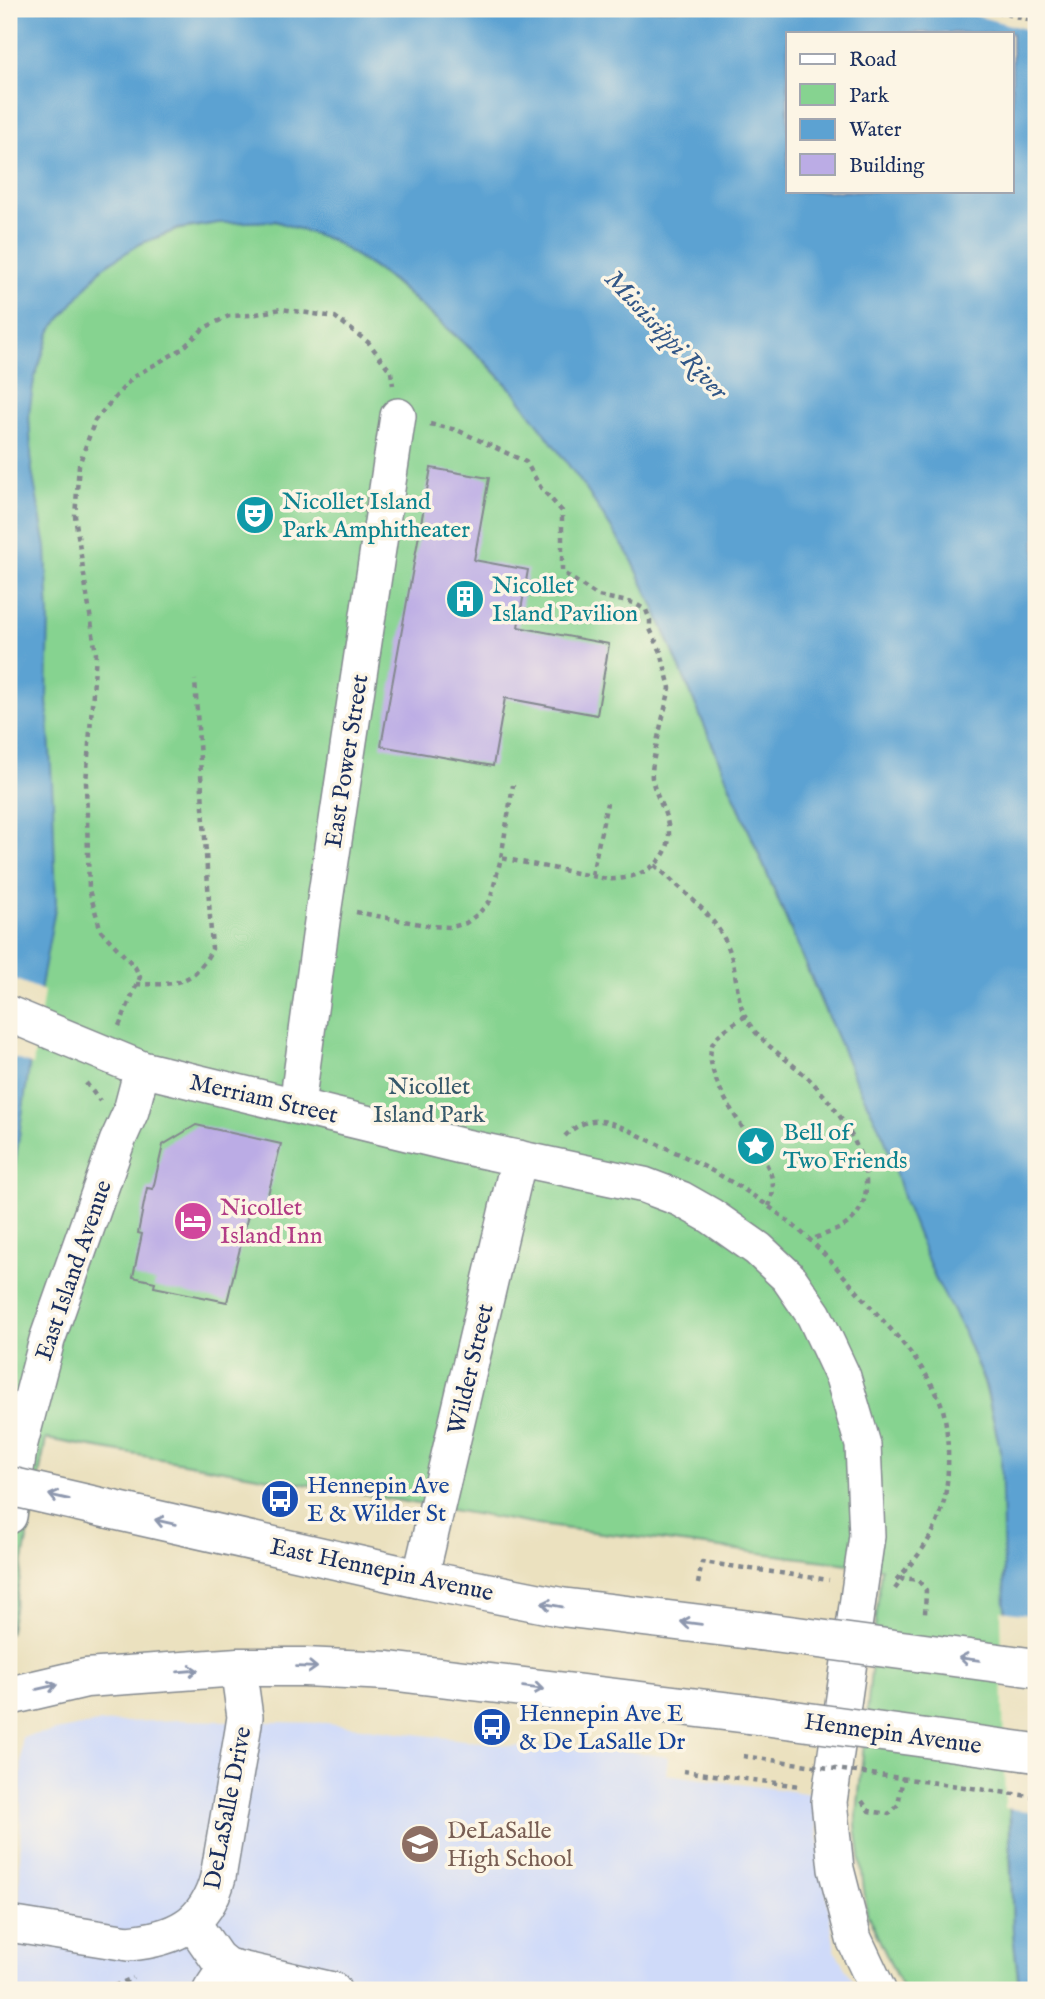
<svg xmlns="http://www.w3.org/2000/svg" width="1045" height="1999" viewBox="0 0 1045 1999" font-family="'IM FELL English',serif">
  <rect width="100%" height="100%" fill="#fcf5e5"/>
  <filter id="ink" filterUnits="userSpaceOnUse"><feTurbulence type="fractalNoise" baseFrequency=".0143" numOctaves="2"/><feDisplacementMap in="SourceGraphic" scale="14" xChannelSelector="R" yChannelSelector="G"/><feConvolveMatrix kernelMatrix="1 2 1 2 8 2 1 2 1" color-interpolation-filters="sRGB"/></filter>
  <filter id="wash" filterUnits="userSpaceOnUse"><feTurbulence type="fractalNoise" baseFrequency=".00686" numOctaves="4" result="noise"/><feDisplacementMap in="SourceGraphic" scale="28" xChannelSelector="R" yChannelSelector="G"/><feGaussianBlur stdDeviation="1.57" result="paint"/><feColorMatrix in="noise" values="0 0 0 0 0 0 0 0 0 0 0 0 0 0 0 0 0 1.4 0 .05"/><feComposite in="paint" operator="in"/></filter>
  <g filter="url(#wash)">
    <rect width="100%" height="100%" fill="#ebe1bf"/>
    <path fill="#cfdaf9" d="M179,1720l147,3 186,23 113,5 43,6 -2,17 146,20 23,157 24,39h-850l10,-53 3,-200 76,-14z"/>
    <path fill="#86d390" stroke="#508177" stroke-width="2" d="M275,221l57,19 60,41 92,80 32,33 68,92 48,74 23,49 168,398 61,129 21,67 30,75 28,52 22,56 16,67 4,73 5,328 3,79 6,57h-116l-36,-76 -11,-89 25,-257 -343,-43 -492,-86 -37,196v-431l23,-733 -4,-57 5,-34 18,-50 50,-62 39,-24 37,-14 41,-7z"/>
    <path fill="#5ca2d2" stroke="#3c6898" stroke-width="2" fill-rule="evenodd" d="M9,9h1027v1981h-16l-7,-57 -12,-480 -15,-67 -23,-56 -28,-52 -30,-75 -21,-66 -30,-60 -30,-70 -169,-398 -23,-49 -48,-74 -68,-92 -31,-33 -93,-81 -60,-40 -57,-19 -57,2 -40,6 -38,15 -38,24 -51,62 -17,50 -5,33 3,58 14,76 3,70 -2,81 6,103 3,102 -15,83 -32,219zM788,33h224v158h-224z"/>
    <path fill="#ebe1bf" d="M951,9h85v23z
      M9,977l35,14 -11,74 -24,-9z
      M1001,1611l35,5v196l-31,-4z"/>
    <g id="blocks">
      <path fill="#bbace5" d="M431,468l58,10 -15,82 54,10 -10,57 91,17 -12,71 -92,-17 -12,68 -112,-20z
        M196,1125l85,19 -17,66 -14,-3 -23,95 -73,-15 1,-5 -22,-5 9,-43 -4,-1 9,-45 6,1 10,-44z"/>
    </g>
  </g>
  <g filter="url(#ink)">
    <use href="#blocks" fill-opacity="0" stroke="#83888e" stroke-width="2"/>
    <g fill="none" stroke-linecap="round" stroke-linejoin="round">
      <defs>
        <path id="minor" d="M9,1014l133,55 319,77 183,39 37,14 30,17 47,33 30,28 26,38 29,62 20,68 4,91 -38,266 7,67 18,70 24,51
          M297,1105l27,-198 74,-491
          M9,1516l11,-73 27,-103 70,-198 14,-31 11,-42
          M420,1579l99,-421
          M192,1922l25,36 10,8 106,24
          M9,1924l119,19c46,-4 78,-18 90,-66l25,-147 2,-13 -7,-50
          M211,1990l16,-24"/>
        <path id="major" d="M109,1509l311,70 141,28 198,24
          M9,1696l77,-18 152,-11h66l85,4 360,43"/>
      </defs>
      <use href="#minor" stroke="#83888e" stroke-width="38"/>
      <use href="#major" stroke="#83888e" stroke-width="41"/>
      <path stroke="#83888e" stroke-width="4.5" stroke-dasharray="5 5" stroke-linecap="butt" d="M987,9l49,13
        M430,424l27,6 69,32 15,26 21,23v61l36,24 36,7 12,7 4,10v9l11,23 9,36c-4,17 -20,77 -18,90 3,19 17,36 17,56 1,32 -36,47 -62,45l-106,-21
        M655,865c26,25 61,50 74,84 9,24 6,55 21,76 16,23 44,38 63,58 31,32 83,108 31,143 -7,5 -24,9 -34,15
        M592,875l15,-72
        M356,912l75,14 21,1 14,-4 13,-10 11,-12 11,-43 12,-73
        M136,984c38,1 57,2 76,-35l-17,-269
        M745,1016c-10,8 -28,16 -33,29 -9,26 24,73 39,95
        M119,1026l21,-49 -5,-10 -34,-36 -12,-41 -3,-108 10,-128 -21,-138 4,-51 16,-45 38,-43 49,-28 22,-21 25,-12 23,-1 29,-6 54,8 34,26 22,29 2,13
        M86,1083l14,18
        M565,1136c7,-7 17,-14 28,-15 19,-2 42,13 60,21 57,25 110,55 157,98 22,21 41,45 61,67 25,28 54,59 69,94 6,14 7,32 8,47 2,59 -12,92 -53,133
        M747 1147a9 9 0 1 1 18 0a9 9 0 1 1-18 0Z
        M761,1155c11,17 16,31 8,51
        M698,1584l4,-22 127,18
        M895,1589l8,-11 15,2 8,10 -1,24
        M683,1771l117,15
        M862,1801l7,10 20,3 9,-9 5,-28
        M105,1990l28,-12"/>
      <use href="#minor" stroke="#fff" stroke-width="35"/>
      <use href="#major" stroke="#fff" stroke-width="38"/>
      <defs>
        <path id="major-bridge" d="M9,1486l100,23
          M759,1631l277,37
          M749,1714l287,39"/>
      </defs>
      <use href="#major-bridge" stroke="#83888e" stroke-width="41" stroke-linecap="butt"/>
      <path stroke="#83888e" stroke-width="4.5" stroke-dasharray="5 5" stroke-linecap="butt" d="M743,1756l293,41"/>
      <use href="#major-bridge" stroke="#fff" stroke-width="38"/>
    </g>
    <defs><path id="oneway-shaft" d="M-6 0H5M1.5-3L5.5 0L1.5 3" fill="none" stroke-width="1.6" stroke-linecap="round" stroke-linejoin="round" transform="scale(1.75)"/></defs>
    <g stroke="#8d97ae">
      <use href="#oneway-shaft" transform="translate(59 1497) rotate(-167)"/>
      <use href="#oneway-shaft" transform="translate(165 1522) rotate(-167)"/>
      <use href="#oneway-shaft" transform="translate(552 1605) rotate(-170)"/>
      <use href="#oneway-shaft" transform="translate(691 1623) rotate(-173)"/>
      <use href="#oneway-shaft" transform="translate(969 1659) rotate(-172)"/>
      <use href="#oneway-shaft" transform="translate(307 1667) rotate(2)"/>
      <use href="#oneway-shaft" transform="translate(188 1671) rotate(-5)"/>
      <use href="#oneway-shaft" transform="translate(47 1687) rotate(-13)"/>
      <use href="#oneway-shaft" transform="translate(533 1688) rotate(7)"/>
    </g>
  </g>
  <defs>
    <symbol id="theatre-disc" viewBox="-11 -11 22 22"><circle r="9.5" fill="#0f9aa8" stroke="#fcf5e5"/><path d="M-5-5.5Q0-4 5-5.5V0Q5 5 0 6Q-5 5-5 0ZM-3.3-2.5H-1v1.5H-3.3ZM1-2.5H3.3v1.5H1ZM-2.8 1Q0 5.5 2.8 1Z" fill="#fff"/></symbol>
    <symbol id="building-disc" viewBox="-11 -11 22 22"><circle r="9.5" fill="#0f9aa8" stroke="#fcf5e5"/><path d="M-4-6H4V6H1V3H-1V6H-4ZM-2.5-4.3h1.7v1.8h-1.7ZM.8-4.3h1.7v1.8H.8ZM-2.5-1h1.7V.8h-1.7ZM.8-1h1.7V.8H.8Z" fill="#fff"/></symbol>
    <symbol id="sight-disc" viewBox="-11 -11 22 22"><circle r="9.5" fill="#0f9aa8" stroke="#fcf5e5"/><path d="M0-6L1.8-2.2L6-1.7L2.9 1.2L3.7 5.4L0 3.3L-3.7 5.4L-2.9 1.2L-6-1.7L-1.8-2.2Z" fill="#fff"/></symbol>
    <symbol id="hotel-disc" viewBox="-11 -11 22 22"><circle r="9.5" fill="#d1479c" stroke="#fcf5e5"/><path d="M-6-4.5h1.5V1H6V5H4.5V3h-9V5H-6ZM-4 0a1.8 1.8 0 1 1 3.6 0ZM.5 0V-2.5h3Q6-2.5 6 0Z" fill="#fff"/></symbol>
    <symbol id="bus-disc" viewBox="-11 -11 22 22"><circle r="9.5" fill="#1a4fb4" stroke="#fcf5e5"/><path d="M-5-6H5V4H4V6H2V4H-2V6H-4V4H-5ZM-3.5-4V0h7V-4ZM-3.5 1.2v1.5H-2V1.2ZM2 1.2v1.5H3.5V1.2Z" fill="#fff"/></symbol>
    <symbol id="school-disc" viewBox="-11 -11 22 22"><circle r="9.5" fill="#8d6e63" stroke="#fcf5e5"/><path d="M0-5L7-2L0 1L-7-2ZM-4 1L0 2.5L4 1V4Q0 6-4 4Z" fill="#fff"/></symbol>
  </defs>
  <g fill-rule="evenodd">
    <use href="#theatre-disc" x="233" y="493" width="44" height="44"/>
    <use href="#building-disc" x="443" y="577" width="44" height="44"/>
    <use href="#sight-disc" x="734" y="1124" width="44" height="44"/>
    <use href="#hotel-disc" x="171" y="1199" width="44" height="44"/>
    <use href="#bus-disc" x="258" y="1477" width="44" height="44"/>
    <use href="#bus-disc" x="470" y="1705" width="44" height="44"/>
    <use href="#school-disc" x="398" y="1822" width="44" height="44"/>
  </g>
  <g text-anchor="middle" stroke-width="7" stroke-linejoin="round" paint-order="stroke">
    <g font-size="24" fill="#0d838f" stroke="#fcf5e5" text-anchor="start">
      <text x="282" y="509">Nicollet Island<tspan x="282" dy="28">Park Amphitheater</tspan></text>
      <text x="492" y="593">Nicollet<tspan x="492" dy="28">Island Pavilion</tspan></text>
      <text x="783" y="1140">Bell of<tspan x="783" dy="28">Two Friends</tspan></text>
    </g>
    <g font-size="24" fill="#1b2f5e" stroke="#fcf5e5">
      <text transform="translate(346 761) rotate(-81)" y="8">East Power Street</text>
      <text transform="translate(264 1098) rotate(13)" y="8">Merriam Street</text>
      <text transform="translate(73 1270) rotate(-71)" y="8">East Island Avenue</text>
      <text transform="translate(470 1369) rotate(-77)" y="8">Wilder Street</text>
      <text transform="translate(382 1569) rotate(12)" y="8">East Hennepin Avenue</text>
      <text transform="translate(893 1733) rotate(8)" y="8">Hennepin Avenue</text>
      <text transform="translate(227 1808) rotate(-79)" y="8">DeLaSalle Drive</text>
    </g>
    <g font-size="24" fill="#36586a" stroke="#fcf5e5">
      <text x="429" y="1094">Nicollet<tspan x="429" dy="28">Island Park</tspan></text>
    </g>
    <g font-size="24" fill="#b23c85" stroke="#fcf5e5" text-anchor="start">
      <text x="220" y="1215">Nicollet<tspan x="220" dy="28">Island Inn</tspan></text>
    </g>
    <g font-size="24" fill="#164399" stroke="#fcf5e5" text-anchor="start">
      <text x="307" y="1493">Hennepin Ave<tspan x="307" dy="28">E &amp; Wilder St</tspan></text>
      <text x="519" y="1721">Hennepin Ave E<tspan x="519" dy="28">&amp; De LaSalle Dr</tspan></text>
    </g>
    <g font-size="24" fill="#785e54" stroke="#fcf5e5" text-anchor="start">
      <text x="447" y="1838">DeLaSalle<tspan x="447" dy="28">High School</tspan></text>
    </g>
    <g font-size="26" font-style="italic" fill="#325787" stroke="#fcf5e5">
      <text transform="translate(667 334) rotate(47)" y="9">Mississippi River</text>
    </g>
  </g>
  <rect width="1045" height="1999" fill="none" stroke="#fcf5e5" stroke-width="35"/>
  <rect x="786" y="32" width="228" height="161" fill="#fcf5e5" stroke="#a2a6af" stroke-width="2"/>
  <rect x="800" y="54" width="35" height="10" fill="#ffffff" stroke="#a2a6af" stroke-width="2"/>
  <text x="849" y="66" font-size="21" fill="#1b2f5e">Road</text>
  <rect x="800" y="84" width="35" height="21" fill="#86d390" stroke="#a2a6af" stroke-width="2"/>
  <text x="849" y="102" font-size="21" fill="#1b2f5e">Park</text>
  <rect x="800" y="119" width="35" height="21" fill="#5ca2d2" stroke="#a2a6af" stroke-width="2"/>
  <text x="849" y="136" font-size="21" fill="#1b2f5e">Water</text>
  <rect x="800" y="154" width="35" height="21" fill="#bbace5" stroke="#a2a6af" stroke-width="2"/>
  <text x="849" y="172" font-size="21" fill="#1b2f5e">Building</text>
</svg>
